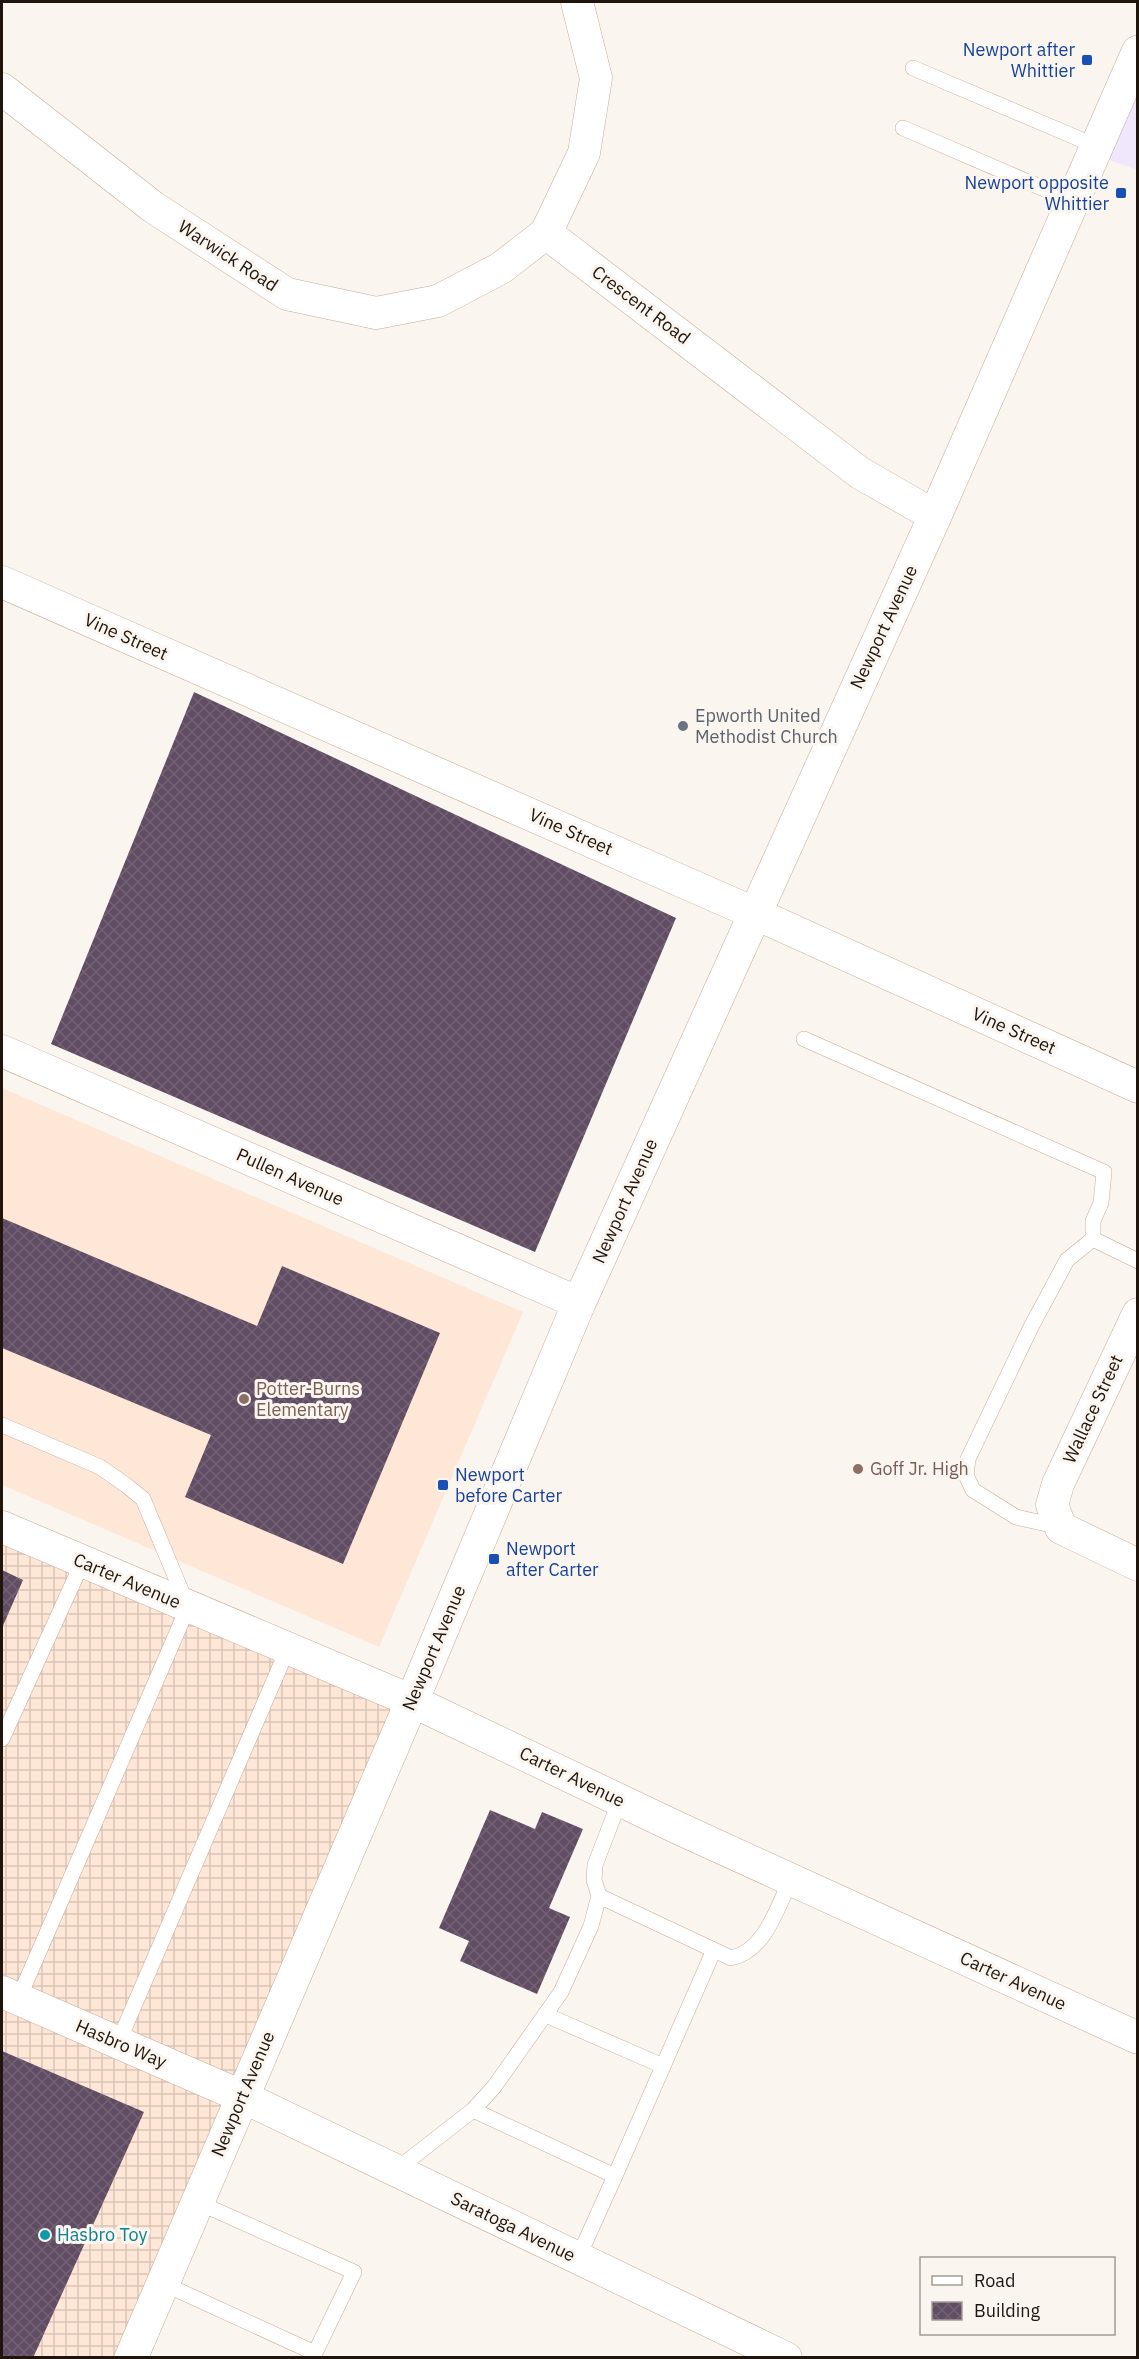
<svg xmlns="http://www.w3.org/2000/svg" width="1139" height="2359" viewBox="0 0 1139 2359" font-family="'IBM Plex Sans',sans-serif">
  <defs>
    <pattern id="industrial-grid" width="8" height="8" patternUnits="userSpaceOnUse" patternTransform="scale(1.5)"><rect width="8" height="8" fill="#fee7d7"/><path d="M0 4h8M4 0v8" fill="none" stroke="#d9c5b7"/></pattern>
    <pattern id="building-cross-hatch" width="8" height="8" patternUnits="userSpaceOnUse" patternTransform="scale(1.5)"><rect width="8" height="8" fill="#604c63"/><path d="M0 0l8 8M0 8l8-8" fill="none" stroke="#726274"/></pattern>
  </defs>
  <rect width="100%" height="100%" fill="#fbf5f0"/>
  <path fill="#f1e7fc" d="M1137,33v137l-45,-16 -4,-11z"/>
  <path fill="url(#industrial-grid)" d="M2,1515l410,182 -287,660h-123z"/>
  <path fill="#fee7d7" d="M2,1088l521,224 -144,335 -377,-162z"/>
  <path fill="url(#building-cross-hatch)" d="M194,692l482,226 -141,334 -484,-208z
    M2,1218l255,108 25,-60 158,67 -97,231 -158,-67 26,-62 -209,-87z
    M2,1570l21,10 -21,48z
    M490,1810l45,19 7,-17 41,17 -34,79 21,9 -33,77 -77,-33 9,-20 -30,-13z
    M2,2051l142,61 -111,246h-31z"/>
  <g fill="none" stroke-linecap="round" stroke-linejoin="round">
    <defs>
      <path id="service" d="M913,68l183,78
        M903,128l169,73
        M804,1039l300,133 -3,31 -8,18v18l45,22
        M2,1425l98,42 26,18 17,14 45,108 -170,393
        M1060,1527l-44,-10 -43,-27 -7,-15 2,-16 63,-132 36,-67 26,-21
        M2,1739l81,-178
        M620,1800l-25,65 -1,15 5,16 -8,30 -30,66 -67,95 -21,23 142,66 98,-224
        M599,1896l132,62c34,-7 46,-50 60,-79
        M546,2015l117,51
        M118,2043l170,-395
        M396,2170l77,-60
        M578,2258l37,-82
        M162,2283l153,70 39,-81 -157,-70"/>
      <path id="minor" d="M2,89l151,118 134,87 89,19 62,-12 63,-33 45,-35 38,-80 12,-75 -19,-76
        M546,233l314,240 75,43
        M2,582l752,331 384,174
        M2,1051l577,252
        M1138,1314l-80,170 -6,21 9,23 77,37
        M2,1527l410,174 266,127 460,210
        M2,1992l239,104 545,262"/>
      <path id="primary" d="M131,2358l281,-657 167,-398 356,-787 203,-464"/>
    </defs>
    <use href="#service" stroke="#c7aa95" stroke-width="16"/>
    <use href="#minor" stroke="#c7aa95" stroke-width="33"/>
    <use href="#primary" stroke="#c7aa95" stroke-width="34"/>
    <use href="#service" stroke="#fff" stroke-width="15"/>
    <use href="#minor" stroke="#fff" stroke-width="32"/>
    <use href="#primary" stroke="#fff" stroke-width="33"/>
  </g>
  <g fill="#1a4fb4" stroke="#fbf5f0" stroke-width="2">
    <rect x="1081" y="54" width="12" height="12" rx="3"/>
    <rect x="1115" y="187" width="12" height="12" rx="3"/>
    <rect x="437" y="1479" width="12" height="12" rx="3"/>
    <rect x="488" y="1553" width="12" height="12" rx="3"/>
  </g>
  <circle fill="#6b7280" stroke="#fbf5f0" stroke-width="2" cx="683" cy="726" r="6"/>
  <g fill="#8d6e63" stroke="#fbf5f0" stroke-width="2">
    <circle cx="244" cy="1399" r="6"/>
    <circle cx="858" cy="1469" r="6"/>
  </g>
  <circle fill="#0f9aa8" stroke="#fbf5f0" stroke-width="2" cx="45" cy="2235" r="6"/>
  <g text-anchor="middle" stroke-width="6" stroke-linejoin="round" paint-order="stroke">
    <g font-size="18" fill="#164399" stroke="#fbf5f0" text-anchor="end">
      <text x="1075" y="56">Newport after<tspan x="1075" dy="21">Whittier</tspan></text>
      <text x="1109" y="189">Newport opposite<tspan x="1109" dy="21">Whittier</tspan></text>
      <text x="455" y="1481" text-anchor="start">Newport<tspan x="455" dy="21">before Carter</tspan></text>
      <text x="506" y="1555" text-anchor="start">Newport<tspan x="506" dy="21">after Carter</tspan></text>
    </g>
    <g font-size="18" fill="#1f150d" stroke="#fbf5f0">
      <text transform="translate(228 256) rotate(33)" y="6">Warwick Road</text>
      <text transform="translate(641 305) rotate(37)" y="6">Crescent Road</text>
      <text transform="translate(884 627) rotate(-65)" y="6">Newport Avenue</text>
      <text transform="translate(126 637) rotate(24)" y="6">Vine Street</text>
      <text transform="translate(571 832) rotate(24)" y="6">Vine Street</text>
      <text transform="translate(1014 1031) rotate(24)" y="6">Vine Street</text>
      <text transform="translate(290 1177) rotate(24)" y="6">Pullen Avenue</text>
      <text transform="translate(625 1201) rotate(-66)" y="6">Newport Avenue</text>
      <text transform="translate(1093 1409) rotate(-65)" y="6">Wallace Street</text>
      <text transform="translate(127 1581) rotate(23)" y="6">Carter Avenue</text>
      <text transform="translate(434 1648) rotate(-67)" y="6">Newport Avenue</text>
      <text transform="translate(572 1777) rotate(26)" y="6">Carter Avenue</text>
      <text transform="translate(1013 1981) rotate(25)" y="6">Carter Avenue</text>
      <text transform="translate(121 2044) rotate(23)" y="6">Hasbro Way</text>
      <text transform="translate(243 2094) rotate(-67)" y="6">Newport Avenue</text>
      <text transform="translate(513 2227) rotate(26)" y="6">Saratoga Avenue</text>
    </g>
    <g font-size="18" fill="#5b616d" stroke="#fbf5f0" text-anchor="start">
      <text x="695" y="722">Epworth United<tspan x="695" dy="21">Methodist Church</tspan></text>
    </g>
    <g font-size="18" fill="#785e54" stroke="#fbf5f0" text-anchor="start">
      <text x="256" y="1395">Potter-Burns<tspan x="256" dy="21">Elementary</tspan></text>
      <text x="870" y="1475">Goff Jr. High</text>
    </g>
    <g font-size="18" fill="#0d838f" stroke="#fbf5f0" text-anchor="start">
      <text x="57" y="2241">Hasbro Toy</text>
    </g>
  </g>
  <rect width="1139" height="2359" fill="none" stroke="#1f150d" stroke-width="6"/>
  <rect x="920" y="2257" width="195" height="78" fill="#fbf5f0" stroke="#a39b95" stroke-width="1.5"/>
  <rect x="932" y="2276" width="30" height="9" fill="#ffffff" stroke="#a39b95" stroke-width="1.5"/>
  <text x="974" y="2287" font-size="18" fill="#1f150d">Road</text>
  <rect x="932" y="2302" width="30" height="18" fill="url(#building-cross-hatch)" stroke="#a39b95" stroke-width="1.5"/>
  <text x="974" y="2317" font-size="18" fill="#1f150d">Building</text>
</svg>
